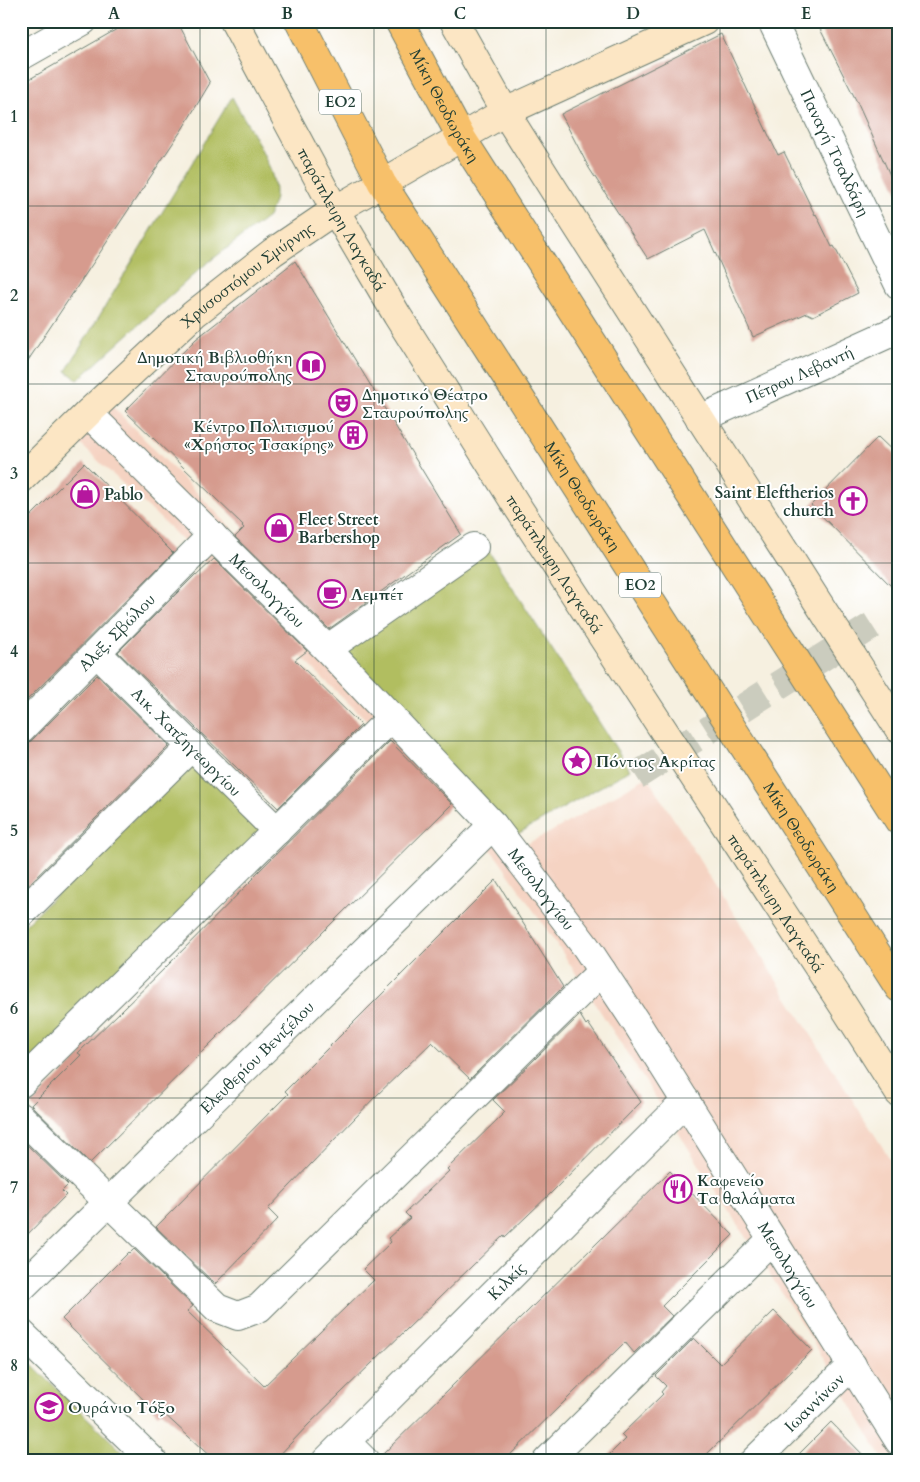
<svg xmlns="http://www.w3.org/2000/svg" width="920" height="1482" viewBox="0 0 920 1482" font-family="Cardo,serif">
  <rect width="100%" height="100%" fill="#fff"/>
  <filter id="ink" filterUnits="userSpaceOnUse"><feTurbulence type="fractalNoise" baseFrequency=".02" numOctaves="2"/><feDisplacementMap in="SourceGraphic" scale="10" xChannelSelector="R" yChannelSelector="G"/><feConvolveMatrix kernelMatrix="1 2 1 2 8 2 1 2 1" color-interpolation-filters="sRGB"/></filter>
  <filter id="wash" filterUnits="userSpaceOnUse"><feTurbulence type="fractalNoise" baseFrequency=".0096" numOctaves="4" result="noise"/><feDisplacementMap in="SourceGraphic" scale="20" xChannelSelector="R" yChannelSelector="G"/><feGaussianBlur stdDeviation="1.12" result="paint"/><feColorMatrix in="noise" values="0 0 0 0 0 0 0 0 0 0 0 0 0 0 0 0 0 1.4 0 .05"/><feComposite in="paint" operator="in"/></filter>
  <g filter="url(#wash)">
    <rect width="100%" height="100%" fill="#f6f0e0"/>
    <path fill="#f5d3c2" d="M110,404l381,389 35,51 23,-11 98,-56 252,396v288h-15l-65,-110 -259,-402 -62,-90 -48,-61 -109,-102 -175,-172 -90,-84z"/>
    <path fill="#b1be61" stroke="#687e4a" d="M232,97c13,25 44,69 43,97 0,8 -4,15 -7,23l-67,51 -123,112 -12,-9z
      M486,547l144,223 -116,66 -175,-187z
      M194,759l70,70 -243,241v-141z
      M21,1354l111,107h-111z"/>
    <g id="blocks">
      <path fill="#d69b8e" d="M131,21h46l33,62 -27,45 -162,243v-287z
        M816,21h83v174l-42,-93z
        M721,34l57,121 6,-3 31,63 1,-1 16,33 2,-1 24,47 -45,23 -6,-3 -54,24 -48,-107 -57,29 -59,-91 -28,-54z
        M295,261l166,273 -132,95 -94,-92 9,-9 -2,-2 1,-1 -118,-114 71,-72z
        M878,437l21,20v137l-88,-89z
        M84,463l89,90 -152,153v-180z
        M214,559l93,92 -12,9 66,65 -83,83 -160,-156 77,-77 1,1z
        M97,675l72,71 -148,146v-148h5l6,-4z
        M390,741l62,63 -362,359 -59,-58 50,-50 -3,-2 88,-86 88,-89 -1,-1z
        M496,880l67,107 -93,92 -38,-37 -56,54 -108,113 10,10 -63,65 -59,-57 132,-133 -3,-3z
        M580,1015l6,10 2,-2 53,79 -90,91 -46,44 -1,-2 -196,190 -34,36h-59l-54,-50 -3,3 -96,-95 67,-67 1,1 4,-4 59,57 -6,5 77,75 110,-106 -11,-11 28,-27 -3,-4 22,-20 -5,-5 44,-42 -2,-2 58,-57 -12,-12z
        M21,1139l47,46 -6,6 4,4 -45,46z
        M670,1171l63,64 -71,71 10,10 -38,37 -9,-11 -121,119h-124v-4z
        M774,1311l38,39 -112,111h-97l22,-22 -4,-4 42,-41 -2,-2 5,-6 -10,-10 38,-38 26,26z
        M831,1422l38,39h-77z"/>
    </g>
  </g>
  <g filter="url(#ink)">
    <use href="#blocks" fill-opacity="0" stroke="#6a7c70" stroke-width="1"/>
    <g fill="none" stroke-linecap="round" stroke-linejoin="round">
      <path stroke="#cbccbe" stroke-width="28" stroke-dasharray="28 14" stroke-linecap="butt" d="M636,776l239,-152"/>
      <defs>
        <g id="street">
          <path id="s1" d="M772,21l127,264"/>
          <path d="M21,56l62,-35"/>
          <path id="s2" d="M88,413l239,236 166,176 93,122 53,80 260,414"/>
          <path id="s3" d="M700,419l199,-90"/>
          <path d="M327,649l147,-102"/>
          <path id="s4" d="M97,653l180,178"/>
          <path id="s5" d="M21,729l191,-194"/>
          <path d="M21,914l171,-168"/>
          <path d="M21,1083l371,-366"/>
          <path d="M21,1117l196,191 21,8 21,-8 343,-337"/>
          <path id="s6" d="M21,1288l472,-463"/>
          <path d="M21,1333l132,128"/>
          <path d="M345,1441l20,20"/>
          <path id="s7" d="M326,1461l360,-360"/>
          <path d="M547,1461l225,-222"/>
          <path id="s8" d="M754,1461l98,-96"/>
        </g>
        <g id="secondary">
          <path id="s9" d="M234,21l101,189 62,105 120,191 326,499 56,88"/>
          <path d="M454,21l51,91 49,78 345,539"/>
          <path id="s10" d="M21,479l67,-66 106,-99 79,-62 62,-42 170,-98 199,-91"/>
        </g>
        <g id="highway">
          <path id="s11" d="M299,21l83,162 517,805"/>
          <path id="s12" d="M399,21l62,116 438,684"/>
        </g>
      </defs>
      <use href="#street" stroke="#6a7c70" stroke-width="30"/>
      <use href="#secondary" stroke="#6a7c70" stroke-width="30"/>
      <use href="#highway" stroke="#6a7c70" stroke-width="30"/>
      <use href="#street" stroke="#fff" stroke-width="28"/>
      <use href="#secondary" stroke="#fce6c4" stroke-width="28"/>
      <use href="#highway" stroke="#f7c06b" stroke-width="28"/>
    </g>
  </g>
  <path fill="none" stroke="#1f3d34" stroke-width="1" stroke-opacity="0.55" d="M200,21v1440M374,21v1440M546,21v1440M720,21v1440M21,206h878M21,384h878M21,563h878M21,741h878M21,919h878M21,1098h878M21,1276h878"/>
  <defs>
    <symbol id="library-ring" viewBox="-11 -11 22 22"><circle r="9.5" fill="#fff" stroke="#b5179e" stroke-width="1.5"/><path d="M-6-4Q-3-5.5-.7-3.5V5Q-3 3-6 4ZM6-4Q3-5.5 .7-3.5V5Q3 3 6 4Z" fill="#b5179e"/></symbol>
    <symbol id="theatre-ring" viewBox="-11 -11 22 22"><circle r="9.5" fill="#fff" stroke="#b5179e" stroke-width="1.5"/><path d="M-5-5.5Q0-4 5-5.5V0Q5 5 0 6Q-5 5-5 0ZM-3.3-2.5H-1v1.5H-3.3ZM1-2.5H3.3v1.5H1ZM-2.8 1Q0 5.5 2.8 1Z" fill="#b5179e"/></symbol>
    <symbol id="building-ring" viewBox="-11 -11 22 22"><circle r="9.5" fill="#fff" stroke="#b5179e" stroke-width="1.5"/><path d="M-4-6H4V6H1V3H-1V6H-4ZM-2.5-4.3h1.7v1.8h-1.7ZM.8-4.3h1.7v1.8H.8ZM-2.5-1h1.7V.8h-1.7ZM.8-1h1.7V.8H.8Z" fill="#b5179e"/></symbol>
    <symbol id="shop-ring" viewBox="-11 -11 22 22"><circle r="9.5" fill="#fff" stroke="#b5179e" stroke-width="1.5"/><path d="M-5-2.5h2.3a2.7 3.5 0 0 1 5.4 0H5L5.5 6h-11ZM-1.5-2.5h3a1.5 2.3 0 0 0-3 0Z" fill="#b5179e"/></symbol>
    <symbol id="church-ring" viewBox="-11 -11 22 22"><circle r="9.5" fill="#fff" stroke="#b5179e" stroke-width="1.5"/><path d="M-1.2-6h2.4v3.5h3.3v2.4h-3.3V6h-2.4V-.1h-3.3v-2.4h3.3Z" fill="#b5179e"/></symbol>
    <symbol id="cafe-ring" viewBox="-11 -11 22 22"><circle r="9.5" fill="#fff" stroke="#b5179e" stroke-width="1.5"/><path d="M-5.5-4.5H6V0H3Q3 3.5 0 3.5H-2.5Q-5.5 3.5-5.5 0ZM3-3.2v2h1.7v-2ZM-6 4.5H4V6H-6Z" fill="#b5179e"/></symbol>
    <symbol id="sight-ring" viewBox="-11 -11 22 22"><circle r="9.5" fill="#fff" stroke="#b5179e" stroke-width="1.5"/><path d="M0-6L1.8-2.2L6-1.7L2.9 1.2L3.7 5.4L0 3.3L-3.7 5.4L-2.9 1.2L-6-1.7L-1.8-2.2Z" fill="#b5179e"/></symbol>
    <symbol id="restaurant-ring" viewBox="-11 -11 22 22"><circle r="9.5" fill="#fff" stroke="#b5179e" stroke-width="1.5"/><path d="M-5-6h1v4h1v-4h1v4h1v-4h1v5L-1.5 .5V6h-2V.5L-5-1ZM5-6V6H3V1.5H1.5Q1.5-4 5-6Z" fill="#b5179e"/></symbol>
    <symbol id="school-ring" viewBox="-11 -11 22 22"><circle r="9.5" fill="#fff" stroke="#b5179e" stroke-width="1.5"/><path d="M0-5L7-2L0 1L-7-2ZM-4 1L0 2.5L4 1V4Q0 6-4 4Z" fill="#b5179e"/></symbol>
  </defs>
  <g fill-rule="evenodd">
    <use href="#library-ring" x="295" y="350" width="32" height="32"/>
    <use href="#theatre-ring" x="327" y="387" width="32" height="32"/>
    <use href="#building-ring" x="337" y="419" width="32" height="32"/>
    <use href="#shop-ring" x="69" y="478" width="32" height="32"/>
    <use href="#church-ring" x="837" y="485" width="32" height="32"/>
    <use href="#shop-ring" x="263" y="512" width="32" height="32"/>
    <use href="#cafe-ring" x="316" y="578" width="32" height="32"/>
    <use href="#sight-ring" x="561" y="745" width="32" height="32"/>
    <use href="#restaurant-ring" x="662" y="1173" width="32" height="32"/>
    <use href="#school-ring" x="33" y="1391" width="32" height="32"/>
  </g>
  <g text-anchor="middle" stroke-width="4" stroke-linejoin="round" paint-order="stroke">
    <g fill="#fff" stroke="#627771" stroke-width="1">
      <rect x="319" y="89.5" width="42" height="25" rx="4"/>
      <rect x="619" y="572.5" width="42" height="25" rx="4"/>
    </g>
    <g font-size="15" font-weight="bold" fill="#1f3d34">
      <text x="340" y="107">ΕΟ2</text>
      <text x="640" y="590">ΕΟ2</text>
    </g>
    <g font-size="16" fill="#1f3d34" stroke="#fff">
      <text dy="6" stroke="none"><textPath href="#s12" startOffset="96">Μίκη Θεοδωράκη</textPath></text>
      <text dy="6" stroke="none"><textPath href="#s1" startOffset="146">Παναγή Τσαλδάρη</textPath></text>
      <text dy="6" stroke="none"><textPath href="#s9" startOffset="226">παράπλευρη Λαγκαδά</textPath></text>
      <text dy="6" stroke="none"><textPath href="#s10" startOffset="305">Χρυσοστόμου Σμύρνης</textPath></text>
      <text dy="6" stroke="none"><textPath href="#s3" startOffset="109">Πέτρου Λεβαντή</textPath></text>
      <text dy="6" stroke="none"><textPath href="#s11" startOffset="554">Μίκη Θεοδωράκη</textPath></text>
      <text dy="6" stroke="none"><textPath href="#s9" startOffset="631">παράπλευρη Λαγκαδά</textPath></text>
      <text dy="6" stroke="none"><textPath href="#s2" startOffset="252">Μεσολογγίου</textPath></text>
      <text dy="6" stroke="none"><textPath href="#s5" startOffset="136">Αλεξ. Σβώλου</textPath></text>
      <text dy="6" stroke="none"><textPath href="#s4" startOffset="126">Αικ. Χατζηγεωργίου</textPath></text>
      <text dy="6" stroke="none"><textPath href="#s11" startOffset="959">Μίκη Θεοδωράκη</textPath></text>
      <text dy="6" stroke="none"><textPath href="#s2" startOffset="658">Μεσολογγίου</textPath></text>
      <text dy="6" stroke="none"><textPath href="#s9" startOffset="1036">παράπλευρη Λαγκαδά</textPath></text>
      <text dy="6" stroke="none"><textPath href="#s6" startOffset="330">Ελευθερίου Βενιζέλου</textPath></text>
      <text dy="6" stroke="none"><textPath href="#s2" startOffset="1108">Μεσολογγίου</textPath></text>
      <text dy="6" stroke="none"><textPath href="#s7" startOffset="255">Κιλκίς</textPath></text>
      <text dy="6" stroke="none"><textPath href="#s8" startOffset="84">Ιωαννίνων</textPath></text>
    </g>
    <g font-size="16" font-weight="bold" fill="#1f3d34" stroke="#fff" text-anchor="start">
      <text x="292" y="363" text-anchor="end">Δημοτική Βιβλιοθήκη<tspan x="292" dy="18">Σταυρούπολης</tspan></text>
      <text x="362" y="400">Δημοτικό Θέατρο<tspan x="362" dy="18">Σταυρούπολης</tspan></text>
      <text x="334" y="432" text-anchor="end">Κέντρο Πολιτισμού<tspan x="334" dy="18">«Χρήστος Τσακίρης»</tspan></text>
      <text x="834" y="498" text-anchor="end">Saint Eleftherios<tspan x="834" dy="18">church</tspan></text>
      <text x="104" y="500">Pablo</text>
      <text x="298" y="525">Fleet Street<tspan x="298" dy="18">Barbershop</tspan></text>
      <text x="351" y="600">Λεμπέτ</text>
      <text x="596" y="767">Πόντιος Ακρίτας</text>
      <text x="697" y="1186">Καφενείο<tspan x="697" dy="18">Τα θαλάματα</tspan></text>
      <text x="68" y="1413">Ουράνιο Τόξο</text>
    </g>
  </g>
  <rect width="920" height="1482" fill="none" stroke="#fff" stroke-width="55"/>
  <rect x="28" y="28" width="864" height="1426" fill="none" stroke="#1f3d34" stroke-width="2"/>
  <g font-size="16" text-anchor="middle" font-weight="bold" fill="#1f3d34">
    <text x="114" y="19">A</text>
    <text x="287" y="19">B</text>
    <text x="460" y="19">C</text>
    <text x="633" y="19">D</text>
    <text x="806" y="19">E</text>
    <text x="14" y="122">1</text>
    <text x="14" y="301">2</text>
    <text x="14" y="479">3</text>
    <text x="14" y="657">4</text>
    <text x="14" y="836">5</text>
    <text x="14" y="1014">6</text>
    <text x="14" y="1193">7</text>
    <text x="14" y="1371">8</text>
  </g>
</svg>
